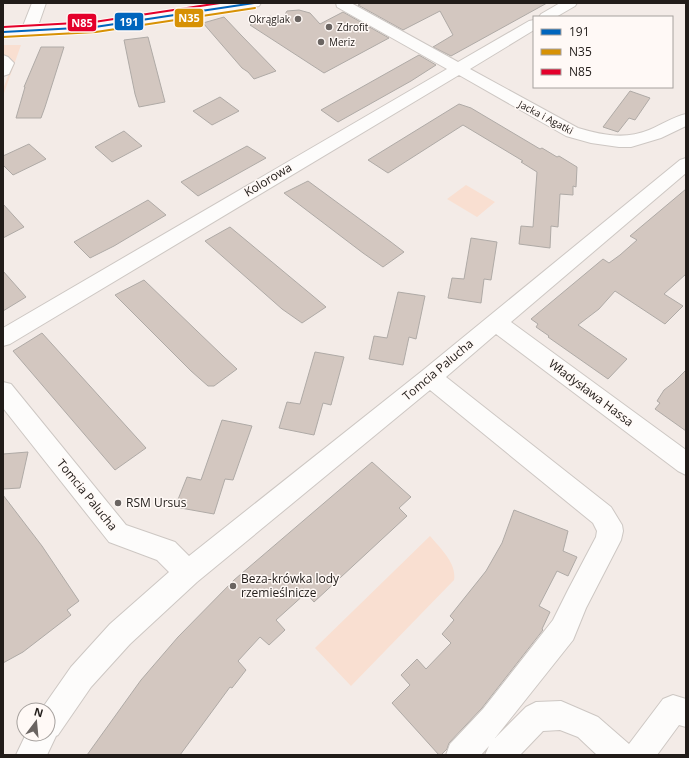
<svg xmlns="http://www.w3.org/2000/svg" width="689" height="758" viewBox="0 0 689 758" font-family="'Open Sans',sans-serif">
  <rect width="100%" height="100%" fill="#f3ebe7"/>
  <path fill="#f9dfd1" d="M3,45h18l-18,51v-7l10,-26 -3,-5 -7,-2z
    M466,185l29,17 -18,15 -30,-18z
    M430,536c10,12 27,27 24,44l-103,106 -36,-38z"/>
  <path fill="#d3c7c0" stroke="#afaaa6" d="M362,3h185l-96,53 -18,-9 20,-12 -13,-24 -37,19 -45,-25z
    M299,10l11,3 10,11 23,-12 46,26 -65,35 -74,-48 20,-9 10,7 7,-12z
    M224,17l17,18 35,36 -22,8 -6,-7 -6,-4 -39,-45z
    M148,37l17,65 -26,5 -4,-13 -11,-54z
    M41,47h23l-19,60 -4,11h-25l9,-31h-1z
    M419,55l17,10 -25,16 -73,41 -17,-12z
    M630,91l20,7 -15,22 -6,-2 -11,14 -15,-5z
    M220,97l19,14 -27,14 -19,-14z
    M459,104l12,4 69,41 2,-1 15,9 2,-1 18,11 -1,20 -3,-1v9l-13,-1 -2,33 -7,-1 -1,22 -31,-4 2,-18 12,1 4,-55 -16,-10 2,-1 -60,-36 -75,48 -20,-13z
    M124,131l18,15 -30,16 -17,-15z
    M29,144l17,15 -33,16 -10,-10v-9z
    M247,146l19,12 -68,38 -17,-14z
    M308,181l83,61 13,10 -21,15 -20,-14 -79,-60z
    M686,189v85l-22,20 19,12 -18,18 -50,-33 -16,18 -21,16 49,34 -19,20 -60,-42 1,-1 -13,-9 2,-3 -7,-5 72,-60 6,4 11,-8 17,-15 -7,-4z
    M148,200l18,15 -52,31 -24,12 -16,-16z
    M3,204l21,23 -21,11z
    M230,227l83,69 13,11 -24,16 -20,-14 -77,-68z
    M471,238l26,4 -6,38 -7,-1 -3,24 -33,-5 4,-20 12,1z
    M3,271l23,26 -23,14z
    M144,280l79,76 14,13 -23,17h-6l-17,-15 -76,-76z
    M398,292l27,4 -9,43 -7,-2 -6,28 -34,-6 5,-23 13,2z
    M42,333l104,115 -31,22 -102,-119z
    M315,352l29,5 -13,48 -8,-2 -9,32 -35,-7 8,-26 13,2z
    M686,370v61l-31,-22 5,-6 -3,-2 7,-11 9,-7z
    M222,420l30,6 -19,54 -8,-1 -11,35 -39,-7 12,-30 14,3z
    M28,452l-8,36 -17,1v-35z
    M372,462l39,35 -12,11 8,8 -93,86 -8,-9 -30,27 9,10 -16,15 -9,-8 -22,24 8,9 -14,18 -2,-1 -50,68h-93l54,-75 37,-43 56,-57z
    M3,495l39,51 37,55 -12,9 4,5 -48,37 -20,11z
    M514,510l54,21 -5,20 14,6 -9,19 -11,-5 -18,35 11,6 -8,17 1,1 -61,78 -33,35 -2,6 -6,6h-2l-47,-52 18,-18 -9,-10 16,-16 9,10 25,-26 -9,-9 12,-14 -4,-4 36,-45 16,-28z"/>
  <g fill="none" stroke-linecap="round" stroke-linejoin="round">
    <defs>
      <path id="minor" d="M32,3h14l-8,23 57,-3 131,-20h35l-2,3 -5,1 -159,24 -92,5v-8l20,-2z
        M336,3h15l107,59 71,-41 5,-1v10l-64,39 108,59c24,7 47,12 71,2 12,-5 24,-13 37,-16v12l-25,12 -30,9h-12l-28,-4 -25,-7 -107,-61 -449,269 -7,2v-18l444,-259 -110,-62z
        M560,3h17l-2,3 -19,11h-17l2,-3z
        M3,55l5,2 6,6 -5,11 -6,2z
        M686,158v15l-175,149 175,128v25l-8,-4 -182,-137 -50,43 165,130 11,18 1,6 -2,9 -35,68 -13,32 -78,98 31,-31 10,-5 25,-1 37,16 31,27 34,-45 10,-4 13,4v28l-7,-2 -22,30h-60l-19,-18 -18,-7 -17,1 -23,24h-35l4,-9 -8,9h-35l4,-11 33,-35 70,-89 15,-30 28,-53 1,-6 -4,-8 -163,-133 -233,192 -67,62 -39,43 -33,48 -2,1 -9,19h-31l10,-21h22v-24h-7l30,-43 39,-43 59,-52 -12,-12 -48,-18 -106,-134v-26l8,2 115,141 49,17 14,14 233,-185 258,-211z"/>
    </defs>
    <use href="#minor" stroke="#cdc7c3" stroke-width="2"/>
    <use href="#minor" fill="#fdfcfb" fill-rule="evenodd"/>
    <defs>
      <path id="bus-1" d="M3,32l92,-5 159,-24"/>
      <path id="bus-2" d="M3,37l93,-5 159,-24"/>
      <path id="bus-3" d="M3,27l91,-5 126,-19"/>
    </defs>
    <use href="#bus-1" stroke="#fff9f6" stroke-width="4"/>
    <use href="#bus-2" stroke="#fff9f6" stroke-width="4"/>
    <use href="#bus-3" stroke="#fff9f6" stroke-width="4"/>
    <use href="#bus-1" stroke="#0065bd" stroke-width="2"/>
    <use href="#bus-2" stroke="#d79104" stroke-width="2"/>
    <use href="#bus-3" stroke="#e4002b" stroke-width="2"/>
  </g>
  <g fill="#6a6461" stroke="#fff9f6" stroke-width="1.5">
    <circle cx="298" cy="19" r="4"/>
    <circle cx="329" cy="27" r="4"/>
    <circle cx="321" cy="42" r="4"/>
    <circle cx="118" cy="503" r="4"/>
    <circle cx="233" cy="586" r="4"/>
  </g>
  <g text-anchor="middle" stroke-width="3" stroke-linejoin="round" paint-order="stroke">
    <g font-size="10" fill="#211c19" stroke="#fff9f6" text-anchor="start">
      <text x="290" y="23" text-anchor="end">Okrąglak</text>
      <text x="337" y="31">Zdrofit</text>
      <text x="329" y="46">Meriz</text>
    </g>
    <g font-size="10" fill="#211c19" stroke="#fff9f6">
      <text transform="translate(546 117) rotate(28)" y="4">Jacka i Agatki</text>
    </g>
    <g font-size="12" fill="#211c19" stroke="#fff9f6">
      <text transform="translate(268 180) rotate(-31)" y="4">Kolorowa</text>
      <text transform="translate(438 370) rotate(-40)" y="4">Tomcia Palucha</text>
      <text transform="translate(591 393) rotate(37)" y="4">Władysława Hassa</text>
      <text transform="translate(87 495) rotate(51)" y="4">Tomcia Palucha</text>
    </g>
    <g font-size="12" fill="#211c19" stroke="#fff9f6" text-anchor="start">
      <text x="126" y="507">RSM Ursus</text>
      <text x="241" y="583">Beza-krówka lody<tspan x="241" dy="14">rzemieślnicze</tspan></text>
    </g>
  </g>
  <g stroke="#fff9f6" stroke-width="1.5">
    <rect x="174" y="8" width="30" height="20" rx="4" fill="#d79104"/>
    <rect x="114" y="12" width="30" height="19" rx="4" fill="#0065bd"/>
    <rect x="67" y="13" width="30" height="19" rx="4" fill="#e4002b"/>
  </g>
  <g font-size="11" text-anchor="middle" font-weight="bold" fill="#fff">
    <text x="189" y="22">N35</text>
    <text x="129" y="26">191</text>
    <text x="82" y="27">N85</text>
  </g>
  <rect width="689" height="758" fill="none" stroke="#211c19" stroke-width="8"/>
  <rect x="533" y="16" width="140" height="72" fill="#fff9f6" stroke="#a6a19e"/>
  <rect x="541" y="29" width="20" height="6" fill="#0065bd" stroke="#a6a19e"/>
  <text x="569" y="36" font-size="12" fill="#211c19">191</text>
  <rect x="541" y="49" width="20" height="6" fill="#d79104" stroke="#a6a19e"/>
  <text x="569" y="56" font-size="12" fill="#211c19">N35</text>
  <rect x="541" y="69" width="20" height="6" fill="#e4002b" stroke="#a6a19e"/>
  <text x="569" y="76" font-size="12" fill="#211c19">N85</text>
  <g transform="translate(36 722) rotate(16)"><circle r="19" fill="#fff9f6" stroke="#a6a19e"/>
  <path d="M0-3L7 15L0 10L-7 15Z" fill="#6a6461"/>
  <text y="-6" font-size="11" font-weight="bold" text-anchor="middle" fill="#211c19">N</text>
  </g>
</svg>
